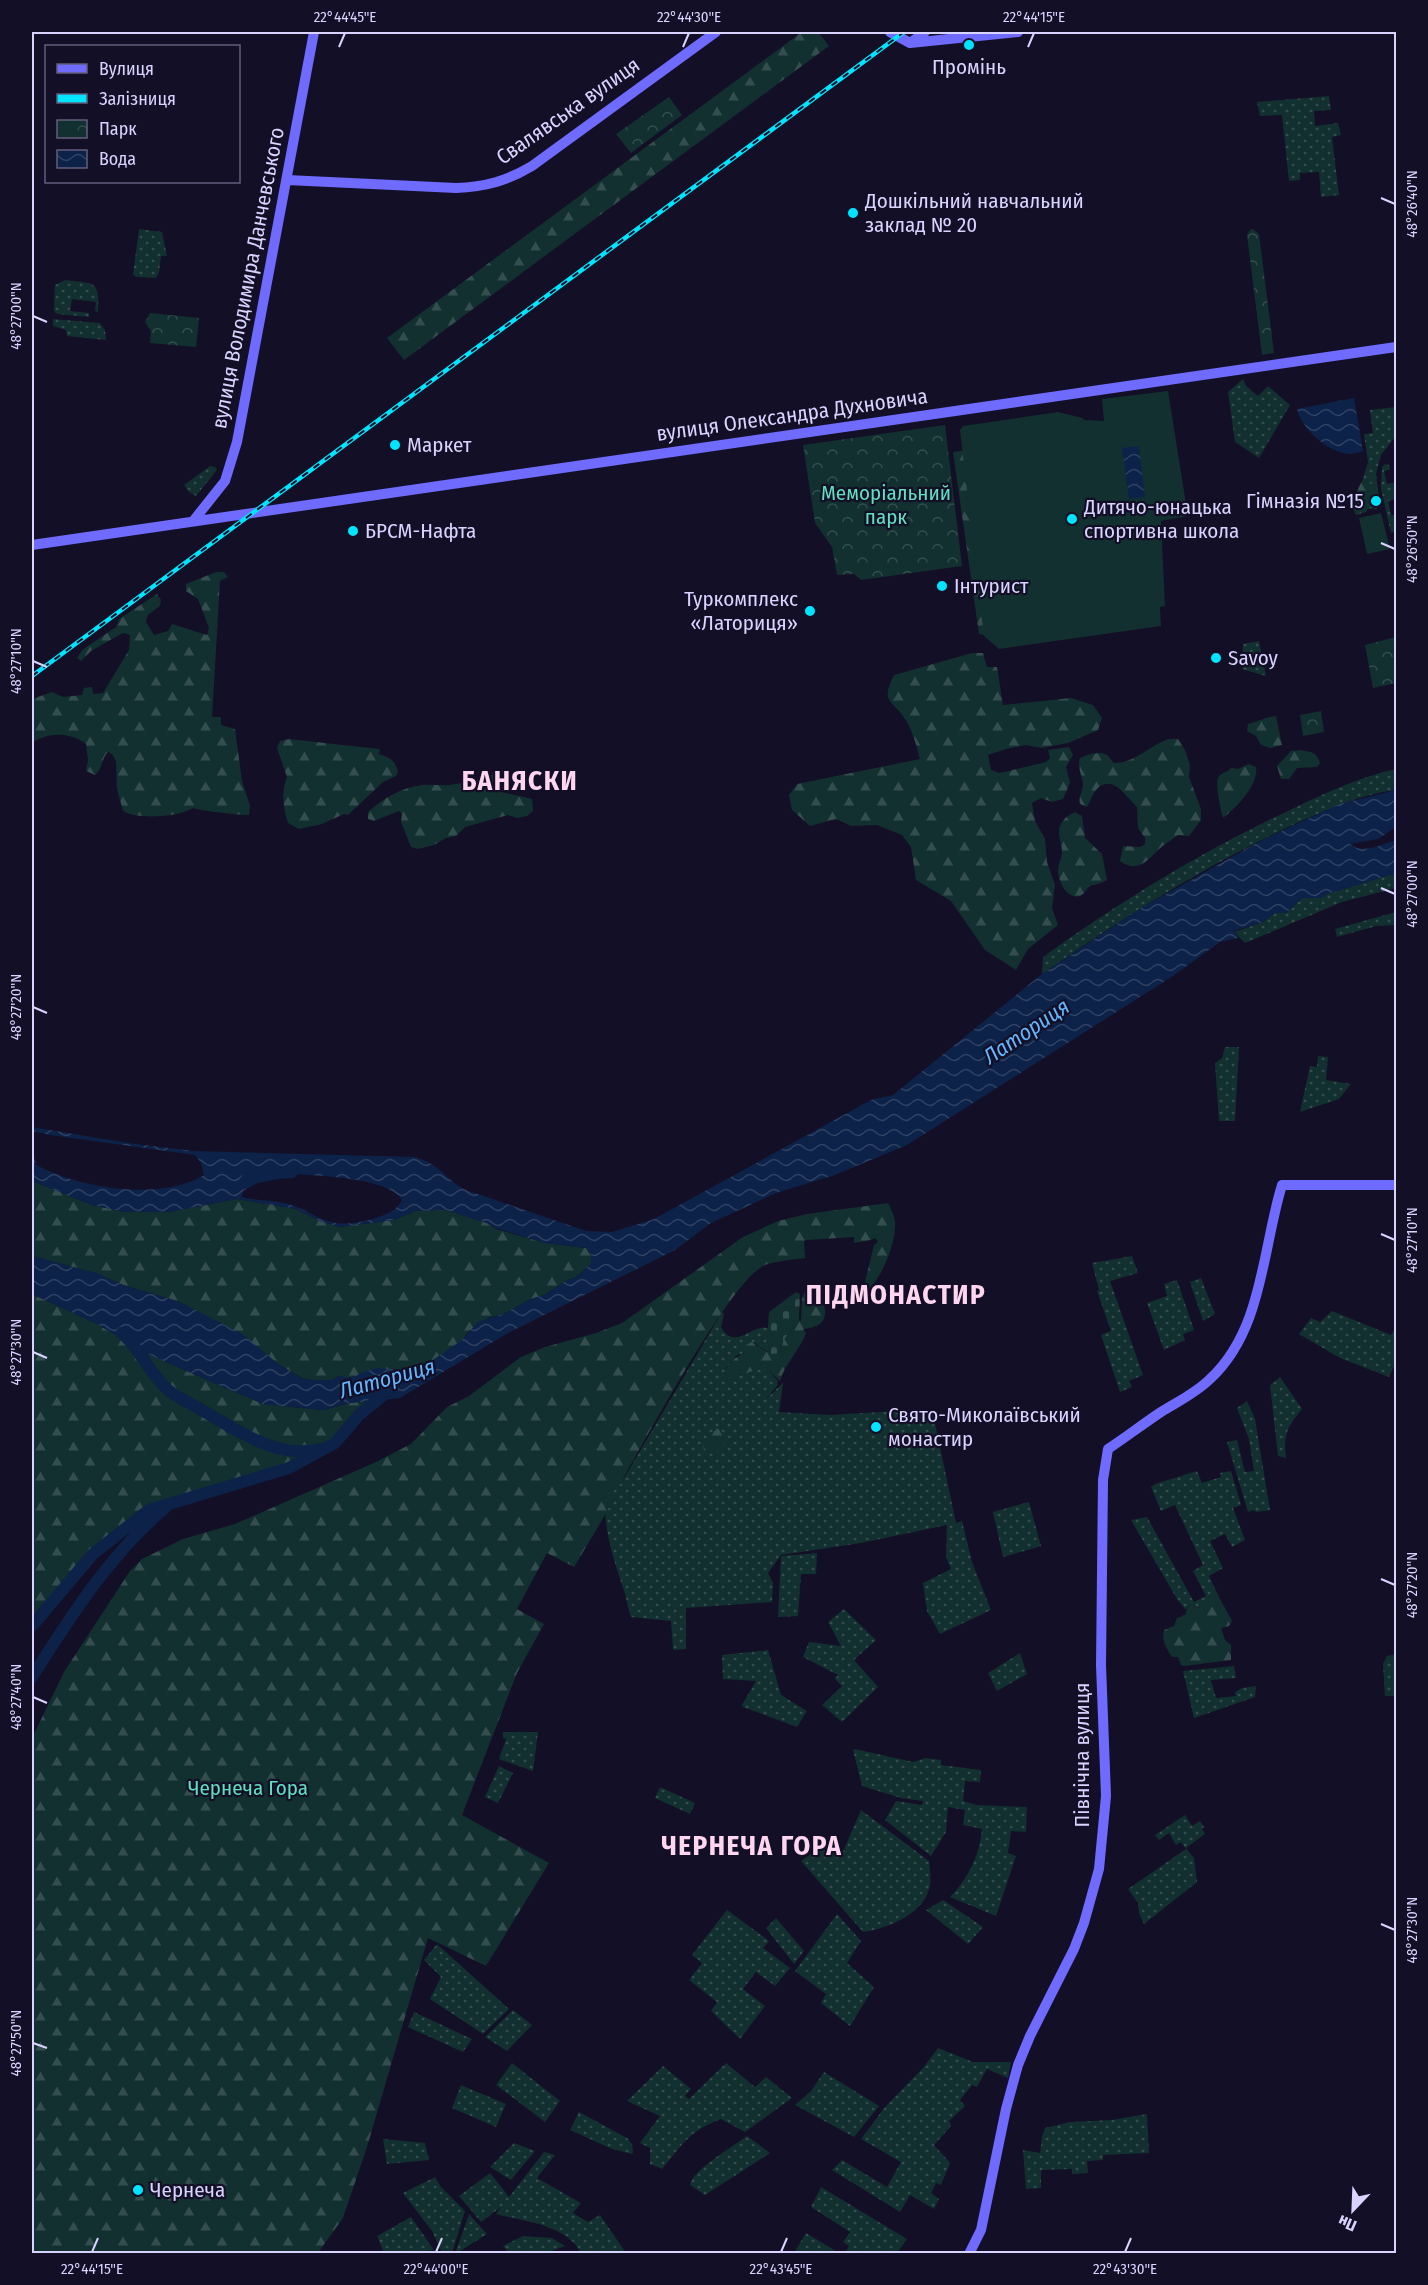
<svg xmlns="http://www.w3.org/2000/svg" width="1428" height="2285" viewBox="0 0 1428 2285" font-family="'Fira Sans Condensed',sans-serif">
  <defs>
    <pattern id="grass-dots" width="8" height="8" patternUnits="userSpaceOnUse" patternTransform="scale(1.5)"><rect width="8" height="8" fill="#12302f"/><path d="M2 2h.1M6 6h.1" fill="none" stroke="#344d4e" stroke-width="1.8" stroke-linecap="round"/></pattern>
    <pattern id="forest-firs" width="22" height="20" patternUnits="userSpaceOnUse" patternTransform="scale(1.5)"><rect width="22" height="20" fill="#12302f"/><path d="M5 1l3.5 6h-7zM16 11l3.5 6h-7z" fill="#344d4e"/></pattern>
    <pattern id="cemetery-stones" width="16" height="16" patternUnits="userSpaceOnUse" patternTransform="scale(1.5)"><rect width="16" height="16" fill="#12302f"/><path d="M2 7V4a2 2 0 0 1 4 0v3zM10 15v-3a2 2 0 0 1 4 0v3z" fill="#344d4e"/></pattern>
    <pattern id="park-crowns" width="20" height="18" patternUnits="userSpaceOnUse" patternTransform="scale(1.5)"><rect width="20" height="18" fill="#12302f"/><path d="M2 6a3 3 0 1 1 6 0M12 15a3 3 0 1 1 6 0" fill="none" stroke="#344d4e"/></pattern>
    <pattern id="water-waves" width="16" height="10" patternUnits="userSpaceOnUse" patternTransform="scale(1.5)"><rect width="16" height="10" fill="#0c2248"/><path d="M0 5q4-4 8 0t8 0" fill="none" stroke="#2f4163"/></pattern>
  </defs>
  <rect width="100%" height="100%" fill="#130f26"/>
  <path fill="url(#grass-dots)" d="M1329,96l2,14 -17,1 1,15 23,-3 3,12 -9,2 7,58 -18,2 -2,-25 -19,1v7l-11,1 -7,-66 -22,1 -3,-14z
    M139,229l23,3 5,24h-6l-2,16 -3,6 -20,-1 -3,-3z
    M65,280c29,4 35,-1 33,32l-3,-1 1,-9 -24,-3 -2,12 19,2v4l-32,-3 -3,-3 1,-26z
    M53,319l47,4 5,7 1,10 -39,-4 -1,-6 -13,-4z
    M1243,379l3,7 12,10 10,-10 22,19 -31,53 -24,-16 -7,-50z
    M1396,407v29l-15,19 -5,19 4,33 -24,5 -2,-4 14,-46 -4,-28 9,-1 -3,-23z
    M1385,464l4,1 1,5 -6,1 3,13 9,-2v17l-8,2 3,14h5v16l-5,2 -10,-44 1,-22z
    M210,466l5,1 2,3 -21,26 -7,-4 -5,-7z
    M1259,641l7,35 -24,-7 1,-25z
    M1396,769v21c-35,4 -67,19 -99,33 -90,41 -174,95 -255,151l1,-17c77,-55 157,-105 243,-145 35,-17 72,-35 110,-43z
    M1396,873v15l-54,14 -97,41 -11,-11 29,-10 12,-9h11l16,-15h18l7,-4z
    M1396,912v13l-20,1 -39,11 -2,-8z
    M1225,1047h14l-4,74h-16l-4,-58 7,-5z
    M1318,1056l10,1 -2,23 25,4 -12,15 -39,13 10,-46 7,1z
    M1132,1256l6,17 -28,8 33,94 -14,6 3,6 -12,5 -19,-57 10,-4 -14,-40 2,-1 -7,-27z
    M1201,1278l14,36 -12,7 -13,-39z
    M1177,1280l17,50 -11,4 2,6 -21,10 -17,-47 20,-7 -3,-12z
    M1332,1311l59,24 5,-9v36l-7,15 -49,-19 -41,-24 12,-16 9,4z
    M722,1312l2,2 -3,13c14,25 31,-4 48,1l-2,12 4,14 -18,-12 -8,11 -8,2 -11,13 14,7 23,-11 15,17 -1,5 -12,14 18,-17 -4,29 51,3 102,-6 24,114 6,-2 10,41 19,48 -51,24 -13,-23 -4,-28 28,-14 -5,-12 1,-32 -86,18 -80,12 -13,18 5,10 -1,19 -86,6v41l-13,1 -2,-29 -40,-4c-3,-8 -4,-15 -6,-23 -7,-24 -40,-105 -1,-116z
    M1280,1377l22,32c-15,18 -19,26 -16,49l-8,-2 -8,-71z
    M1247,1401l8,18 15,91 -14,2 -2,-2 -6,2 -21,-70 10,-2 8,32 9,-1 -5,-32 -12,-31z
    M1197,1471l5,12 19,-6 -1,-4 11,-2 10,34 -8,3 12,32 -13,7 -7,-13 -15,7 13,27 -14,8 10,21 -8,-1 -10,12 -12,-3 -3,5 -9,-11 -46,-79 16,-3 47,85 12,-6 -13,-25 10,-6 -28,-60 -14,6 -10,-24 4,-3z
    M1029,1502l12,44 -38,11 -10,-45z
    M817,1553l-1,21h-15l-3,42 -20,1 3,-61z
    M844,1609l32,31 -22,20 24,27 -36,35 -20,-17 20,-19 -7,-7 3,-4 -35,-18 6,-15 32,4 -13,-24z
    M768,1650l13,45 26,16 -10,16 -54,-20 -1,-2 14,-24 -33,-2 -1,-24z
    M1020,1653l7,21 -30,17 -9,-18z
    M1396,1654v42h-11l-2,-32 4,-8z
    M1234,1666l2,12 -25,2 5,18 20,-2 -1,-4 7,-4 14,-2 -1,11 -61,21 -11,-47z
    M503,1732h35l-5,39 -34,-12 7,-20 -3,-1z
    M855,1749l58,13 13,-4 15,2v5l40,5 -1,12 -15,-1 -2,20 14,4 50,2 -1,25 -15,-1 -3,22 8,3 -20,60 -46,-19c18,-18 30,-43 32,-68l-19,-4 2,-15 -17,-3 -2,25 -15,24 -46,-36 11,-19 26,4 1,-4 -22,-3 -39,-12 -9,-36z
    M499,1766l14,7 -15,30 -13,-6z
    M660,1787l35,16 -5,11 -35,-16z
    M861,1810l68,51c1,8 2,17 1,24 -4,28 -43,44 -67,47l-62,-71 27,-19 15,10z
    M1185,1815l7,11 8,-5 4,6 -2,2 3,5 -19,14 8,10 3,24 -53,42 -5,-11 -1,-10 -10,-14 58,-40 -5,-7 -5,3 -7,-12 -10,7 -4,-5z
    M943,1900l40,27 -15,17 -42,-34z
    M727,1910l42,31 -6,7 27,20 -15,18 -19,-14 -13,17 22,17 -25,33 -29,-28 6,-9 -28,-22 13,-17 -10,-8z
    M837,1914l24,27 -14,22 27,24 -24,39 -29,-23 5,-9 -31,-23z
    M776,1918l28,33 -10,13 -28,-36z
    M437,1944l72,65 -26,25 -53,-35 11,-22 -17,-17z
    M513,2010l19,15 -25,26 -22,-14z
    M414,2012l58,27 -9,13 -55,-25z
    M938,2048l35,14h38l-3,16 -21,-9 -10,18 -5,-2 -12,15 5,6 -16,15 2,5 -17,19 16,18 -9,22 -5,-2 -5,10 8,6 -5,10 -24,-14 -10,17 -68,-42 10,-10 45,27 14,-25 -40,-23 24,-32 38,-39z
    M512,2063l48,38 -15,21 -49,-37z
    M726,2063l29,24 11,-10 26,21 -47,34 -24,-13c-32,12 -38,25 -59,50l-12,-5v-16l-10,-5 20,-27 -33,-15 36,-35 28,23 -6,7 4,3z
    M824,2072l55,34 -25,31 -59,-32 16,-14z
    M461,2085l45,19 -10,23 -44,-19z
    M579,2112l48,26 5,6 1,8 -1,2 -20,-5 -42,-19z
    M1147,2114l2,39 -46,2v5l-16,1 1,12 -16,1v-5l-31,1v18l-15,1 -3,-39 17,3 2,-16 3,-9 25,-6 42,-2z
    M747,2136l23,17 -65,42 -15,-10c2,-15 44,-39 57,-49z
    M383,2139l42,4 4,17 -42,4z
    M514,2143l21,8 -24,29 -21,-13z
    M544,2152l11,3 -18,23 44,25 -8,10 15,9 12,-7 26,38h-45c-14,-28 -58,-32 -85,-39l5,-7 -20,15 -22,-26 31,-23 19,24z
    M435,2177l6,10 24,24 -13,42h-10l-10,-22 -29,-38z
    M821,2187l86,52 -10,14h-52l4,-7 -6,-4 7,-10 -39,-25z
    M469,2214l18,20 -30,19 -1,-2z
    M411,2217l23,33 -18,3h-32l-7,-17z
    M806,2233l33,20h-45z
    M523,2236l29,2 13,8 -19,7 -36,1 -7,-8z"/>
  <path fill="url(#forest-firs)" d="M802,32h16l11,14 -425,314 -17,-22z
    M987,447l2,189 -10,-2 -26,-182z
    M1362,481h2l5,7 4,-2 -2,-2 2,-2h3l5,22 -5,6 -7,-4 -3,6 -10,3c-6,-8 1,-25 6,-34z
    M216,572h8l4,5 -8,4 -8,136h9v8l14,4 7,52 8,25 -1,9c-4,1 -53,-5 -56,-7 -14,9 -55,12 -70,3l-6,-22 -1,-28 -4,-7 -4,-2c-7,7 -5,16 -13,23l-9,-4 2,-11 -2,-16c-16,-12 -38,-12 -54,-1v-44l20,-7 11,5 19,-2 2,-7 8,-1 1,7 10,-1 26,-43 1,-15 -7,-2 -32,18 -10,10 -4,-3 5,-8 34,-23 3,-8 38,-25 4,6 -1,6 -12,9 -2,7 8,13 14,-4 4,-7 35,11 2,-7 -11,-29 -12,-8v-7z
    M972,653h11l4,14h10l6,38 68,-7 22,7 9,13 -4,12 -30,13 -27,5 -15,-3 -20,4 -18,6 3,15 9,3 46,-11 4,-4 -2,-8 21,-3 4,8 -7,12 4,16 -7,16 -11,3 -11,-4 -9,5 3,18 10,18 2,23 8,23 -3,23 6,17 -30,24 -12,21 -31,-20 -34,-49 -35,-21 -5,-33 -9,-12 -25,-10 -26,1 -15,-7 -26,7 -18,-16 -3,-15 8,-11 123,-25c-3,-12 -8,-30 -15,-40 -13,-20 -25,-16 -11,-44z
    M1276,716l6,29 -12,3 -9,-3 -5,-9 -9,-5 1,-7c10,-2 17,-7 28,-8z
    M289,739l90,10 1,3 -2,2c12,3 17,6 20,18l-2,4 -13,6 -35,33 -4,-1 -22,10 -23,5 -11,-6c-5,-16 -7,-31 -1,-46l-10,-29 3,-7z
    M1169,739h9l7,11 5,15 -1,12 12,32v11l-12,16 -11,-1c-6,5 -15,10 -20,15 -11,12 -22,23 -38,11l3,-15 17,1 5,-3v-6l-7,-10 -1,-21c-10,-9 -25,-35 -41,-17 -4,5 -6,12 -9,17l-7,-3c-2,-7 3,-13 3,-20 -1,-9 -6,-17 -3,-26 7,-3 19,-8 27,-3 3,2 4,6 7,8 22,0 35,-18 55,-24z
    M1300,750c11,2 17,2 20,13l-3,4 -20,1 -8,11h-8l-4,-13 14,-15z
    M1249,764l7,3c3,18 -20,41 -33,51 -2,-8 -9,-36 -4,-42 4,-4 9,-4 12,-8l7,1z
    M495,774l5,4 1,14 31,7 1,12 -6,5 -10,2 -9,-3 -43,12 -9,9 -10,2 -12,7 -16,4 -7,-2 -10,-25 1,-8 -3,-3 -25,10 -6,-2v-7c16,-14 32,-24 54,-27 9,-1 18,1 28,0 16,-2 30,-7 45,-11z
    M1075,812l7,4 3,22 17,16 5,26c-7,5 -13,4 -17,6 -4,3 -5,8 -10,10 -13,4 -22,-15 -22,-26 0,-6 4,-12 4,-18 0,-10 -6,-19 -1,-28 3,-6 8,-9 14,-12z
    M32,1181l60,24 33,7h44l68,-13 59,10 24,12 20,6 54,-7 21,-9 31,-1 41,13 9,6 49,14 41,5 5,6v10l-15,13 -10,4 -22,14 -16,5 -22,13 -18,5 -19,13 -7,9 -9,8 -29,18 -21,4 -27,-1 -28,9 -9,-2 -7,4h-20l-10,-2 -24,-14 -44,-34 -29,-13 -25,-15 -57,-17 -27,-12 -64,-17z
    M888,1203c3,6 6,12 7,18 2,20 -13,57 -28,70l-3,-5 10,-41 4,-3 -3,-4 -4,2 -17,3v-6l-48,3 -2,2 1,16c-8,1 -33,4 -40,7 -34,14 -121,178 -144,217l-10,13 -3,15 -34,57 -27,-14 -30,56 27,15 -27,49 -55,142 87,48 -63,103 -58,-28 -61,209 -24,71 -25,35h-286v-515l32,-66 66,-101 12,-12 41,-20 52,-15 141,-62 35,-18 36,-37 22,-11 52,-39 24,-10 51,-14 26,-10 121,-86 35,-16 29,-7z
    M815,1285c11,18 20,42 -12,44l3,4c-6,17 -21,30 -26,48l-18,-17c-7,6 -17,12 -27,10l-9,6 -2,-6c4,-11 12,-18 21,-21l1,-4 -3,-2 9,-5 15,10 13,1 3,-12 16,-21 2,1 1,-22 4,-11z
    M32,1294l65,30 55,32 111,48 60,6 27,-7 31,-4 -22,16 -29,31 -16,4 -25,18 -140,42 -56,44 -61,72v-98c1,-5 1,-69 0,-77z
    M718,1428l11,10 -11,12 -12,5 -4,-12z
    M1211,1595l8,2 13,24 -3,5 -8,2 4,12 6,5v15l-47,6 -3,-1 -3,-8h-6c-5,-8 -11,-16 -8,-27l10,-4 3,-8 8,-3 4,-10 11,3 1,-5z"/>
  <path fill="url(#cemetery-stones)" d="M796,1292l4,2 -1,26 -16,21 -3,12 -9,1 -4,-14 2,-28z"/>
  <path fill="url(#park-crowns)" d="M669,97l13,18 -51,38 -15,-19z
    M1253,229l6,5 15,119 -12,2 -15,-120 3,-5z
    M150,313l49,5 -3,29 -46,-4 1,-12 -6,-9z
    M945,425l17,141 -101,14 -7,-6 -17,1 -5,-28 -17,-24 -12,-78z
    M1396,637v46l-23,5 -8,-43z
    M1321,711l3,21 -21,4 -3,-21z"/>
  <path fill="#12302f" d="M1168,391l20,125 -27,5 4,85 -5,1 1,19 -162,23 -15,-13 -24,-206 3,-4 95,-14 25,6 1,2 20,1 -2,-22z
    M1381,513l9,36 -23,5 -8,-36z"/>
  <path fill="url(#water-waves)" fill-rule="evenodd" d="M1354,398l9,53c-4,1 -10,3 -14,3 -22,-2 -47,-25 -52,-45z
    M1139,446l6,51 -16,2 -7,-51z
    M1396,790v37l-18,12 -28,5c13,11 32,0 46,-4v33l-69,21 -7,4h-18l-16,15h-11l-12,9 -29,9 4,7 -18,4 -47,34 -266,169 -72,30 -59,18 -65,30 -36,27 -167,83 -108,65 -50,5 -27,7 -60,-6 -111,-48 -55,-32 -65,-30v-38l64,17 27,12 57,17 64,33 34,29 23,14 11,2h20l7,-4 9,2 28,-10 27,2 21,-4 38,-26 16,-18 28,-9 22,-13 16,-5 22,-14 10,-4 15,-13v-10l-5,-6 -41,-5 -49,-15 -9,-5 -41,-13 -31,1 -21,9 -54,7 -20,-6 -24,-12 -59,-10 -68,13h-44l-33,-7 -60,-24v-36l4,20c44,23 124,37 168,10l-3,-12 -6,-8 -145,-20 -18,-4v-4l96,16 65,8 221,6c29,7 31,25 55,34l117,40 26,1 42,-13 217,-119 22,-5 149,-121 99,-66 121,-68 78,-36zM267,1171c32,6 118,2 135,29 -6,17 -50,26 -66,23 -17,-2 -31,-15 -48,-19 -15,-4 -31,-3 -46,-7l1,-6 16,-9z"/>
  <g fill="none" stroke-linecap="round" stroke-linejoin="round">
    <path stroke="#0c2248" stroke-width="12" d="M247,1179l30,-6 15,-1
      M122,1333c18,16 28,41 46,57 10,8 22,13 32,19 35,20 77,51 120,40
      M32,1626l61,-72 56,-44 140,-42 46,-25 24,-28 32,-26
      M32,1677c39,-61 78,-123 134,-170"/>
    <path stroke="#6f6bff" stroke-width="10" d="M890,32l20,11
      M910,43l108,-11
      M910,43l15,-11
      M287,180l169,8c29,-1 51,-7 76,-22l184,-134
      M194,520l31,-39 12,-39 77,-410
      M32,545l1364,-198
      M969,2254l12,-24 25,-121 12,-44 12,-29 44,-87 10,-26 15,-54 7,-73 -5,-131 2,-185 5,-31c18,-12 35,-25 53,-37 16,-10 35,-19 49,-33 53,-49 52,-129 72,-194h114"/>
    <defs>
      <path id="rail" d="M32,676l872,-644"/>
    </defs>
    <use href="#rail" stroke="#00e5ff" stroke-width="4.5"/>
    <use href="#rail" stroke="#130f26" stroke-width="2" stroke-dasharray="7" stroke-linecap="butt"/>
  </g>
  <path fill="none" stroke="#d9d4ff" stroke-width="2" d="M339,47l6,-14M683,47l6,-14M1028,47l6,-14M1381,198l14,6M33,316l14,6M1381,543l14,6M33,661l14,6M1381,888l14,6M33,1007l14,6M1381,1234l14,6M33,1352l14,6M1381,1579l14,6M33,1697l14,6M1381,1924l14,6M33,2043l14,5M92,2252l6,-14M436,2252l6,-14M781,2252l6,-14M1125,2252l6,-14"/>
  <g fill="#00e5ff" stroke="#130f26" stroke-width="2">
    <circle cx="969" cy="45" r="6"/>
    <circle cx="853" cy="213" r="6"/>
    <circle cx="395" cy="445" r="6"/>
    <circle cx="1376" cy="501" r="6"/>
    <circle cx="1072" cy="519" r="6"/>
    <circle cx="353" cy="531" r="6"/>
    <circle cx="942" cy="586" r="6"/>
    <circle cx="810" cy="611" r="6"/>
    <circle cx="1216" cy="658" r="6"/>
    <circle cx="876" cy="1427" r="6"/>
    <circle cx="138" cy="2190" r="6"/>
  </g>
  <g text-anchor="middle" stroke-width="4.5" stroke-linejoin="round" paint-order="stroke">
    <g font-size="21" fill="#d9d4ff" stroke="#130f26" text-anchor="start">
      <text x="969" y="74" text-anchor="middle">Промінь</text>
      <text x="865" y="208">Дошкільний навчальний<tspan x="865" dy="24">заклад № 20</tspan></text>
      <text x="407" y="452">Маркет</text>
      <text x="1364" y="508" text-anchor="end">Гімназія №15</text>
      <text x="1084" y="514">Дитячо-юнацька<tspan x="1084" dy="24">спортивна школа</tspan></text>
      <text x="365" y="538">БРСМ-Нафта</text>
      <text x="954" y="593">Інтурист</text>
      <text x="798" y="606" text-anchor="end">Туркомплекс<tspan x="798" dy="24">«Латориця»</tspan></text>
      <text x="1228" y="665">Savoy</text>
      <text x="888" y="1422">Свято-Миколаївський<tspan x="888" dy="24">монастир</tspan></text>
      <text x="150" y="2197">Чернеча</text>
    </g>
    <g font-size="21" fill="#d9d4ff" stroke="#130f26">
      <text transform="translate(568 111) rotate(-35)" y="7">Свалявська вулиця</text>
      <text transform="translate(248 278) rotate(-79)" y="7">вулиця Володимира Данчевського</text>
      <text transform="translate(792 415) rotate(-8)" y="7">вулиця Олександра Духновича</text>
      <text transform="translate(1082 1755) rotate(-90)" y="7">Північна вулиця</text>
    </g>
    <g font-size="21" fill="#5fe0c0" stroke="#130f26">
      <text x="886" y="500">Меморіальний<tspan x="886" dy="24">парк</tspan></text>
      <text x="248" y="1795">Чернеча Гора</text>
    </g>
    <g font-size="22" font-style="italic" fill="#62b6ff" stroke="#130f26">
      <text transform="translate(1026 1031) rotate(-34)" y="8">Латориця</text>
      <text transform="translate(387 1378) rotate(-15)" y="8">Латориця</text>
    </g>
    <g font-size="27" font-weight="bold" letter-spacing="1.5" fill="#ffd6f0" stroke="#130f26">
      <text x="520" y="790">БАНЯСКИ</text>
      <text x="896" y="1304">ПІДМОНАСТИР</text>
      <text x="752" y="1855">ЧЕРНЕЧА ГОРА</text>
    </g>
  </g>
  <rect width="1428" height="2285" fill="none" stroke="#130f26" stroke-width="66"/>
  <rect x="45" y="45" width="195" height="138" fill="#130f26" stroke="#625e7d" stroke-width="1.5"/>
  <rect x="57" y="64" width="30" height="9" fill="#6f6bff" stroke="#625e7d" stroke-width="1.5"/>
  <text x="99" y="75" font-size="18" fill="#d9d4ff">Вулиця</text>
  <rect x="57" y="94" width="30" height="9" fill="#00e5ff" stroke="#625e7d" stroke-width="1.5"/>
  <text x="99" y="105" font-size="18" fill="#d9d4ff">Залізниця</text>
  <rect x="57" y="120" width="30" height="18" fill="url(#park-crowns)" stroke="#625e7d" stroke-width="1.5"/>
  <text x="99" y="135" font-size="18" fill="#d9d4ff">Парк</text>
  <rect x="57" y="150" width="30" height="18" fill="url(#water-waves)" stroke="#625e7d" stroke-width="1.5"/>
  <text x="99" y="165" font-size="18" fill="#d9d4ff">Вода</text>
  <g transform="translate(1353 2210) rotate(203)" stroke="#130f26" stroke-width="4.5" paint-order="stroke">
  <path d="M0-4.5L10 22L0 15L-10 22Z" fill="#d9d4ff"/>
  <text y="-9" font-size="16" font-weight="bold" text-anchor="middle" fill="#d9d4ff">Пн</text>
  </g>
  <rect x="33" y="33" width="1362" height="2219" fill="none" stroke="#d9d4ff" stroke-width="2"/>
  <g font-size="15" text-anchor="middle" fill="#d9d4ff">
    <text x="345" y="22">22°44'45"E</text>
    <text x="689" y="22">22°44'30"E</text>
    <text x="1034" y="22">22°44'15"E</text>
    <text transform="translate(1412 204) rotate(-90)" y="5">48°26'40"N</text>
    <text transform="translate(16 316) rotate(-90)" y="5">48°27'00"N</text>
    <text transform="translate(1412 549) rotate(-90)" y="5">48°26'50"N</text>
    <text transform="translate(16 661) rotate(-90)" y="5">48°27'10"N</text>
    <text transform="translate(1412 894) rotate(-90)" y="5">48°27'00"N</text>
    <text transform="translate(16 1007) rotate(-90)" y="5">48°27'20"N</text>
    <text transform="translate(1412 1240) rotate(-90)" y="5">48°27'10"N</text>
    <text transform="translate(16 1352) rotate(-90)" y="5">48°27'30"N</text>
    <text transform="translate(1412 1585) rotate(-90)" y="5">48°27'20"N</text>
    <text transform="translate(16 1697) rotate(-90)" y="5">48°27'40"N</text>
    <text transform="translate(1412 1930) rotate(-90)" y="5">48°27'30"N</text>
    <text transform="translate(16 2043) rotate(-90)" y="5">48°27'50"N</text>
    <text x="92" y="2274">22°44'15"E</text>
    <text x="436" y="2274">22°44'00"E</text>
    <text x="781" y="2274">22°43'45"E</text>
    <text x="1125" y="2274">22°43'30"E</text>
  </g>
</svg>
